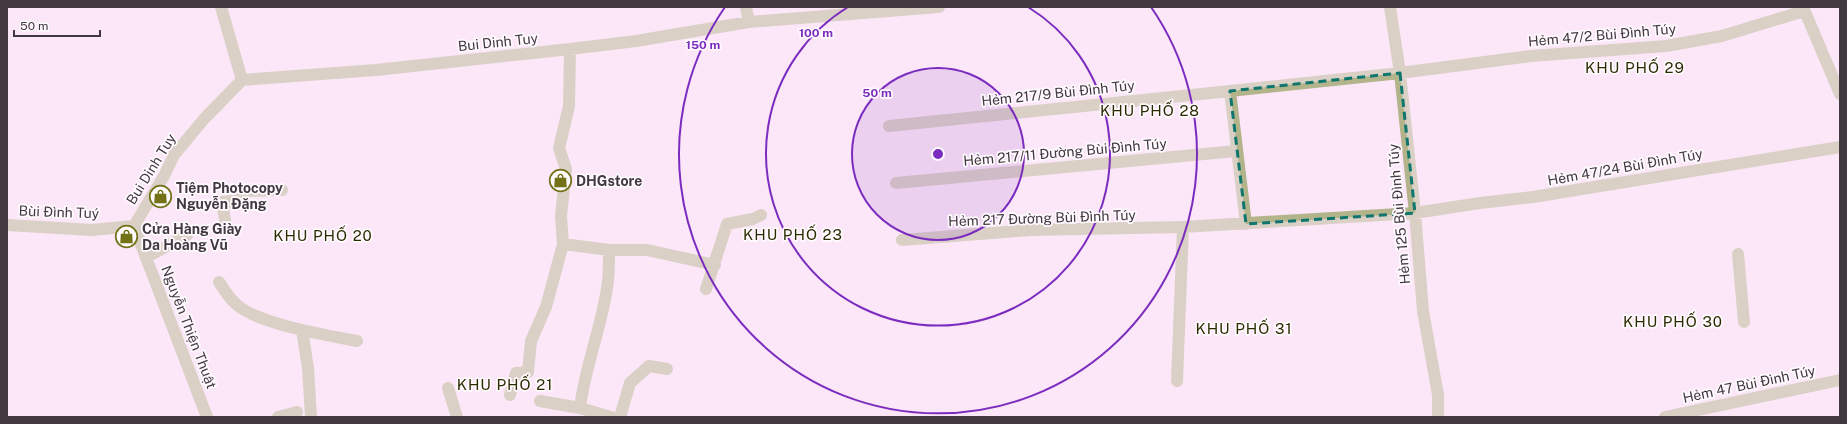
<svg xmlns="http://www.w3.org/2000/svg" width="1847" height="424" viewBox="0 0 1847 424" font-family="'Public Sans',sans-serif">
  <rect width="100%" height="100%" fill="#fce7f8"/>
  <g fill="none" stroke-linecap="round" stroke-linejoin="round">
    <path stroke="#b3b48b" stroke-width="12" d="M221,7l21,73
      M746,7l3,15
      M1390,7l10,66 15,140 8,98 15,84v22
      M1803,7l37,87
      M889,126l341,-35
      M896,183l340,-32
      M225,220l-3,-18 20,-2 1,-9 39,-1
      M1246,224l-16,-133 170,-18 131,-17 135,-10 56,-10 82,-25
      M7,225l85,5 42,-4
      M134,226l30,-50 10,-21 30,-36 38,-39 134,-10 194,-21 66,-8 113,-19 190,-15
      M134,226l73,191
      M902,240l130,-10 151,-3 232,-14 65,-10 53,-6 307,-50
      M563,244l46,6h38l68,15
      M609,250c0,10 0,21 -1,31 -5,43 -23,84 -28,127l31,9
      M1738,254l6,68
      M147,257l40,-22
      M219,282c5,8 10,16 17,22 21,20 91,31 121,37
      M706,289l21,-65 26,-5 8,-4
      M302,330l6,38 3,49
      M1177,381l6,-154
      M448,388l9,29
      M510,395l6,-22 12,-1 3,-31 15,-34 17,-63 -2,-28 5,-47 -7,-21 10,-42 1,-57
      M540,401l40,7
      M278,417l19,-5
      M620,417l10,-34 19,-17 18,3
      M1665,417l175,-37"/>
  </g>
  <path d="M0 0H1847V424H0ZM1400,73l15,140 -169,11 -16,-133z" fill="#fce7f8" fill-opacity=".55" fill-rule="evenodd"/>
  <path fill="none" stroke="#0f766e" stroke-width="3" stroke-dasharray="8 5" stroke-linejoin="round" d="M1400,73l15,140 -169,11 -16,-133z"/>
  <circle cx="938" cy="154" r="86" fill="#7b2cbf" fill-opacity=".12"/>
  <g fill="none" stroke="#7b2cbf" stroke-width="2">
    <circle cx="938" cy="154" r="86"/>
    <path d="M1028 7A172 172 0 1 1 848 7"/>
    <path d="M1151 7A259 259 0 1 1 725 7"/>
  </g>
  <defs>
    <symbol id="shop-ring" viewBox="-11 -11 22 22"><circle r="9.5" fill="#fffafe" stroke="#737216" stroke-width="1.5"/><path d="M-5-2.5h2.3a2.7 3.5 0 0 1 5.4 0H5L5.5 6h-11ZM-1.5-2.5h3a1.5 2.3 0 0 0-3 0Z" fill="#737216"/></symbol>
  </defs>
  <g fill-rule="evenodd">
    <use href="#shop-ring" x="548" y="168" width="25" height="25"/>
    <use href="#shop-ring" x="148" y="184" width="25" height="25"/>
    <use href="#shop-ring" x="114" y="224" width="25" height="25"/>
  </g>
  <g text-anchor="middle" stroke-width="3.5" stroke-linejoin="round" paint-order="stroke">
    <g font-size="14" fill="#423840" stroke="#fffafe">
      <text transform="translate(1602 35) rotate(-5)" y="5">Hẻm 47/2 Bùi Đình Túy</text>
      <text transform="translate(498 42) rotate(-6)" y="5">Bui Dinh Tuy</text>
      <text transform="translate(1058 93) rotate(-6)" y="5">Hẻm 217/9 Bùi Đình Túy</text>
      <text transform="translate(1065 152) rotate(-5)" y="5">Hẻm 217/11 Đường Bùi Đình Túy</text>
      <text transform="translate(1625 167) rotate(-10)" y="5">Hẻm 47/24 Bùi Đình Túy</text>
      <text transform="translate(151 169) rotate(-58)" y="5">Bui Dinh Tuy</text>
      <text transform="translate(59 212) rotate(2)" y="5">Bùi Đình Tuý</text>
      <text transform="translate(1399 214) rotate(-95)" y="5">Hẻm 125 Bùi Đình Túy</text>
      <text transform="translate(1042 218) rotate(-2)" y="5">Hẻm 217 Đường Bùi Đình Túy</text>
      <text transform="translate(189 327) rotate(69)" y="5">Nguyễn Thiện Thuật</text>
      <text transform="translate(1749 384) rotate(-12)" y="5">Hẻm 47 Bùi Đình Túy</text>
    </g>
    <g font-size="14" font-weight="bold" fill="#423840" stroke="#fffafe" text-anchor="start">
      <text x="576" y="186">DHGstore</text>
      <text x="176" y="193">Tiệm Photocopy<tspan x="176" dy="16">Nguyễn Đặng</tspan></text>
      <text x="142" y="234">Cửa Hàng Giày<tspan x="142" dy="16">Da Hoàng Vũ</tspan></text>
    </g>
    <g font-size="15" letter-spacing="1" fill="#2b2b01" stroke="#fffafe">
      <text x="1635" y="73">KHU PHỐ 29</text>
      <text x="1150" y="116">KHU PHỐ 28</text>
      <text x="793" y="240">KHU PHỐ 23</text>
      <text x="323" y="241">KHU PHỐ 20</text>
      <text x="1673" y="327">KHU PHỐ 30</text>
      <text x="1244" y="334">KHU PHỐ 31</text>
      <text x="505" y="390">KHU PHỐ 21</text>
    </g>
  </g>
  <circle cx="938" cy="154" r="6" fill="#7b2cbf" stroke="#fffafe" stroke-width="2"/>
  <g font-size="12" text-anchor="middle" font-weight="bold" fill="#7b2cbf" stroke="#fffafe" stroke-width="3.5" stroke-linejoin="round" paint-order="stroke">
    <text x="816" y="37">100 m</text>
    <text x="703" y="49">150 m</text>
    <text x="877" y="97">50 m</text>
  </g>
  <rect width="1847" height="424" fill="none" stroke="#423840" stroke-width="16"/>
  <path d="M14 30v6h86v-6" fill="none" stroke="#423840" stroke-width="2"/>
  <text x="20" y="30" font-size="12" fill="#423840" stroke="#fffafe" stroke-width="3" paint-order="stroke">50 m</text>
</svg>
